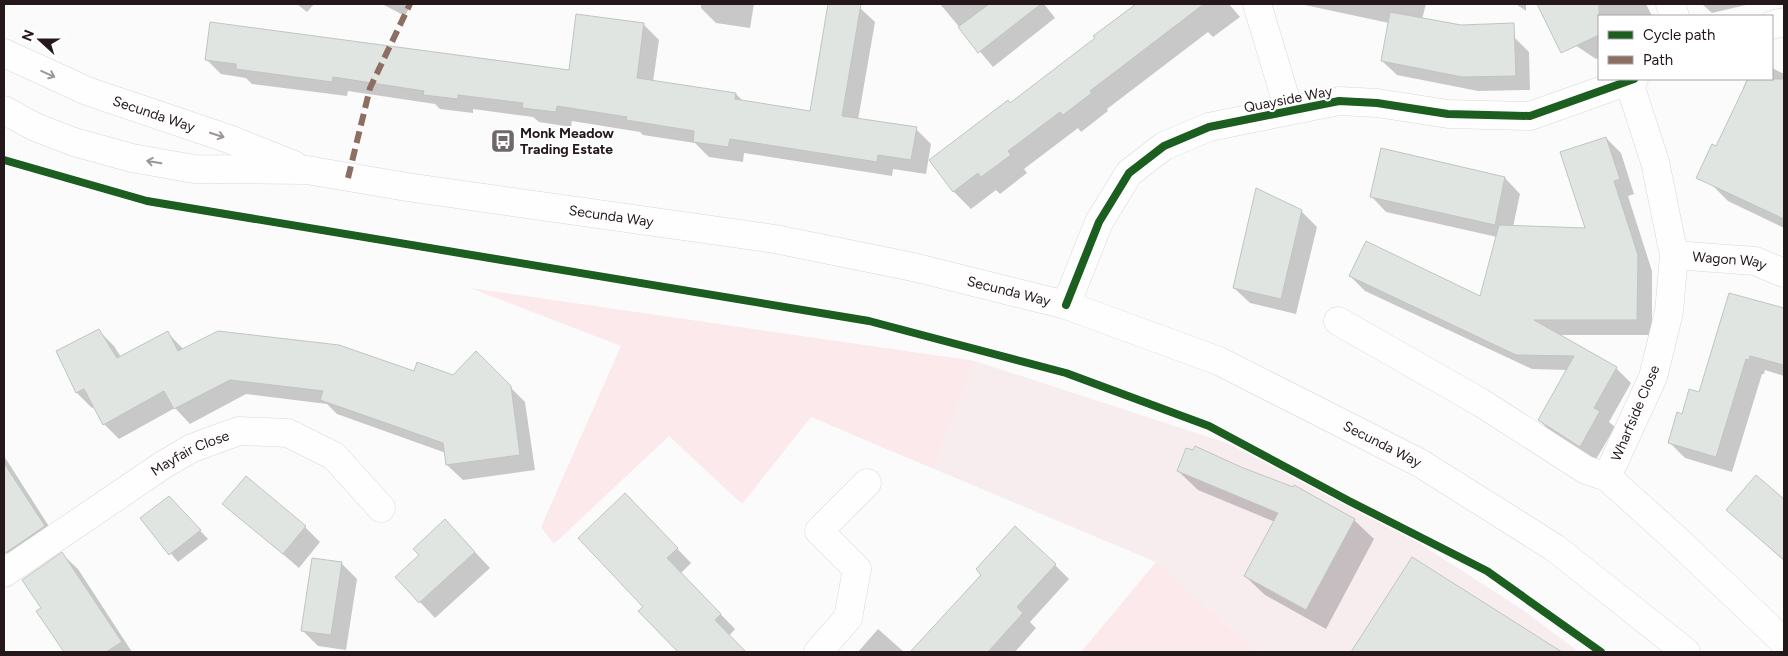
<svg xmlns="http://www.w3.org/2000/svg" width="1788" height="656" viewBox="0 0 1788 656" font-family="Figtree,sans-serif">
  <rect width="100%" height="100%" fill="#fbfbfb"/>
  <path fill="#f7edef" d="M975,361l252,82 122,58 17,8 157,101 56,42h-321l-102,-90 -222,-93z"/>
  <path fill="#fbe9ec" d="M470,288l505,73 -41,108 -123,-52 -69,87 -73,-68 -115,108 -13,-17 80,-181z
    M1156,562l102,90h-177z"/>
  <path fill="#0003" d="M297,4h17l-7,8z
    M382,4h29l-6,12z
    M701,4h53l-4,24 -34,-5 -15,-15z
    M940,4h104l11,14 -62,49z
    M1138,4h91l11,13 -27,20 -5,-5 -101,77 1,2 -27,21 -3,-4 -54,41 3,4 -27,21 -4,-4 -25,19 -17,-17 -23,-32 79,-55 87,-66 -2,-3z
    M1300,4h126l-4,15 92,18 15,15 1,38 -52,1 -81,-16 -15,-14 7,-38z
    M1516,4h10v7z
    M1578,4h68l6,12h-53v42l-3,1 -36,-24 -15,-15z
    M1702,4h48l-38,9z
    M860,8l15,14 -17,98 58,9 15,15 -5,30 -33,-5 -1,7 -148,-23 -1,9 -34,-5 -14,-14 -52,-8 -3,-3 -68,-11 -1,6 -32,-5 -6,-5 -60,-8v4l-33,-4 -5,-5 -87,-13 -1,5 -95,-12 -6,-6 -25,-4 -15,-15 364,12 73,-47 16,16 -6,42 83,12 7,7 68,12z
    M1772,68l12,6v83l-40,-1 -1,-68 4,-9h25z
    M1606,138l15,15 13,41 -6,2 24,75v64h-95l59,33 15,15 -22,39 6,5 -20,34 -41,-26 -15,-15 29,-50 -36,-1 -167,-78 -15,-15 131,21 16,-60 -111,-25 -15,-16 11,-47 123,29 15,16 -7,33 74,3z
    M1738,158l46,22v48l-56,-27 -16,-16z
    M1301,211l16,16 -21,87 -46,-11 -16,-15z
    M1730,294l54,15v67l-19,-6 -1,4h-2l-30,98 -47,-14 -16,-16 14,-27 17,-22z
    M99,331l15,15 7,11 46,-25 17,18 269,26 23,-23 49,49 10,68 -72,10 -16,-15 -1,-12 -109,-39 -10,-10 -81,-10 -56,30 -15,-16 -56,31 -15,-15 -9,-18 -3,2 -15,-15 -19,-42z
    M4,456l55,86 -38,26 -17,-18z
    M1240,468l114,52 20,19 -48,90 -61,-34 -20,-19 30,-54 -77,-32 -20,-19z
    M1756,477l28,24v60l-56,-51z
    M169,498l39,41 -30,23 -36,-43z
    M224,504l81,23 15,15 -21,26z
    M639,509l52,54 -10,10 54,56 -6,7 16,16h-65l-40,-41 4,-4z
    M445,520l45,48 -55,50 -15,-16v-47z
    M62,554l16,15 54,83h-66l-3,-3 -21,-40z
    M341,563l16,16 -11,71 -28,-4 -16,-16z
    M1055,565l14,14 -39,43 6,6 -21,24h-104l72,-77z
    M878,629l26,23h-46z
    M1532,635l18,17h-185l-7,-7z"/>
  <path fill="#e1e5e2" stroke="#c0c5c1" d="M828,4h33l-19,112 75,11 -6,33 -33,-5 -1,7 -147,-23 -2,8 -35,-5 1,-11 -68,-11 1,-3 -70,-11 -1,6 -34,-4 1,-5 -65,-8v4l-35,-4 1,-4 -91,-14 -1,5 -96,-13v-5l-31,-4 5,-38 359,48 7,-56 68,9 -7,55 99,15 -1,6 75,12z
    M989,4h52l-63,49 -20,-26z
    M1136,4h68l-114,87 2,2 -29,22 -3,-3 -52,39 3,4 -30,22 -3,-4 -25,19 -24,-32 79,-60 2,3 85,-65 -2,-2z
    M1537,4h62v31l-38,18z
    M1390,12l71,13 53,-2 2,53 -54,1 -81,-16z
    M1748,79h36v140l-88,-41 16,-34 4,2z
    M1606,137l14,42 -6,2 24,74 -1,65h-103l83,47 -23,41 6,3 -20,36 -42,-27 36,-64 -58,-1 -167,-79 17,-35 114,55 19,-71 86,3 -25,-76z
    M1381,148l124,29 -10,48 -125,-28z
    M1256,188l46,22 -21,89 -48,-11z
    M1729,293l55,15v57l-34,-9 -1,4 -3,-1 -30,98 -48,-14 9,-31 5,2 7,-25 10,3z
    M99,329l18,29 51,-27 10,20 40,-20 121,14 75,26 3,-9 36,13 23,-24 35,35 9,69 -74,10 -3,-22 -123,-43 3,-9 -93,-11 -56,29 -10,-18 -61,34 -19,-36 -8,4 -20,-42z
    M1195,446l46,21 52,20 1,-2 61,34 -49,91 -62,-34 34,-63 -101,-42 9,-23 7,2z
    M4,463l41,63 -41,28z
    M1756,475l28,24v61l-58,-50z
    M246,476l60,50 -23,28 -61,-50z
    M625,493l53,55 -11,10 54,56 -6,6 31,32h-68l-40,-41 5,-4 -65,-69z
    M169,496l32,34 -32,25 -29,-37z
    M445,519l30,33 -56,51 -24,-26 24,-22 -6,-6z
    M1015,526l41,38 -39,43 6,6 -35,39h-78l71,-77 -5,-6z
    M62,552l60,90 -16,10h-42l-28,-41 5,-3 -19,-28z
    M1412,557l150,95h-211z
    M312,558l30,4 -11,73 -30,-4z"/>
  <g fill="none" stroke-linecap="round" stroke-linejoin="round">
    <defs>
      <g id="minor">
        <path d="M1257,4l32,106"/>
        <path d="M1670,4l5,12"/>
        <path d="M1772,25l12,-3"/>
        <path d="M1629,82l26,80 19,93 -5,57 -16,65 -46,100 71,64 106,101"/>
        <path id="s1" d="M1674,255l81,6 29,12"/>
        <path d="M1066,305l33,-83 30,-49 35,-27 45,-19 130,-26 38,2 71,11 82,2 104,-37"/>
        <path d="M1338,321l142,81 106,68 21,7"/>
        <path id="s2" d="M4,573l159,-108 29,-17 47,-17 49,2 46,23 47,52"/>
        <path d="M818,652l30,-34 9,-49 -38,-38 48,-48"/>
      </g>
      <g id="primary">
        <path id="s3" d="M4,53l83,38 142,48 65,26"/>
        <path id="s4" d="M4,110l31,17 39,15 58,16 62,11 113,1 100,17 368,52 138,28 153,38 153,56 201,102 135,85 131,104"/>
      </g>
    </defs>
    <use href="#minor" stroke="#dcd6d7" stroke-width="29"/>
    <use href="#primary" stroke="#dcd6d7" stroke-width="29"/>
    <use href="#minor" stroke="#fefefe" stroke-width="28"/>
    <use href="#primary" stroke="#fefefe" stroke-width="28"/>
    <path stroke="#8d6e63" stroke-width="6" stroke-dasharray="12 6" stroke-linecap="butt" d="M348,178l22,-90 40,-84"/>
    <defs>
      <path id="cycleway" d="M4,160l143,41 722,120 197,52 143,53 140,75 138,70 114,81
        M1066,305l33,-83 30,-49 35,-27 45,-19 130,-26 38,2 71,11 82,2 104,-37"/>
    </defs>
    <use href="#cycleway" stroke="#fff" stroke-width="11"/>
    <use href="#cycleway" stroke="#1b5e20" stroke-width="8"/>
  </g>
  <defs><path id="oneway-shaft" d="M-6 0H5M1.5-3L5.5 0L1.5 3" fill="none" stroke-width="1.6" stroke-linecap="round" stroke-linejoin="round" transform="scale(1.25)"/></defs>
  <g stroke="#9c9697">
    <use href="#oneway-shaft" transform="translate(48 74) rotate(24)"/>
    <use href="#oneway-shaft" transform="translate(217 135) rotate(18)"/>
    <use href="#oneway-shaft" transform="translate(154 162) rotate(-170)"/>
  </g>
  <defs>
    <symbol id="bus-square" viewBox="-11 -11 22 22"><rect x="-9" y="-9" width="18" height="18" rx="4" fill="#6f6769" stroke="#fff"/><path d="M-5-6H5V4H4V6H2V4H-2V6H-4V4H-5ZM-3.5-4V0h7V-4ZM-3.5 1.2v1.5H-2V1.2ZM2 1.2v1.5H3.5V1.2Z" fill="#fff"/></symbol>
  </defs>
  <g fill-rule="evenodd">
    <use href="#bus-square" x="489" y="127" width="28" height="28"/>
  </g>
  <g text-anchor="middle" stroke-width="4" stroke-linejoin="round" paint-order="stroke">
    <g font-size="14" fill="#24181a" stroke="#fff">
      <text transform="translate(1288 99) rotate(-11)" y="5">Quayside Way</text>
      <text dy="5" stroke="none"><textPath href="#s3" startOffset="162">Secunda Way</textPath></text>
      <text dy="5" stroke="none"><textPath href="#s4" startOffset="621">Secunda Way</textPath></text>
      <text dy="5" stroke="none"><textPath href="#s1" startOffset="56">Wagon Way</textPath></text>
      <text dy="5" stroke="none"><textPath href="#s4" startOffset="1026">Secunda Way</textPath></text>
      <text transform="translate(1635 413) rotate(-67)" y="5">Wharfside Close</text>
      <text dy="5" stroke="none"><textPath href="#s4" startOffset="1431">Secunda Way</textPath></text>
      <text dy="5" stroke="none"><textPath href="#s2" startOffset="222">Mayfair Close</textPath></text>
    </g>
    <g font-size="14" font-weight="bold" fill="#24181a" stroke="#fff" text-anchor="start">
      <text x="520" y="138">Monk Meadow<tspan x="520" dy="16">Trading Estate</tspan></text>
    </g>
  </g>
  <rect width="1788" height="656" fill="none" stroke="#24181a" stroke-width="10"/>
  <rect x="1598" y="15" width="175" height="65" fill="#ffffff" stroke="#a7a3a3"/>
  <rect x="1608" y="31" width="25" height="8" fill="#1b5e20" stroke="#a7a3a3"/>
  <text x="1643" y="40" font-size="15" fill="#24181a">Cycle path</text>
  <rect x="1608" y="56" width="25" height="8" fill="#8d6e63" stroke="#a7a3a3"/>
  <text x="1643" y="65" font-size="15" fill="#24181a">Path</text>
  <g transform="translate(40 40) rotate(291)" stroke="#ffffff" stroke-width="4" paint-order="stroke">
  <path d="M0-4L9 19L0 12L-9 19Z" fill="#24181a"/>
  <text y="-8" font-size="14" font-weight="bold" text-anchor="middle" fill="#24181a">N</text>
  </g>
</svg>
